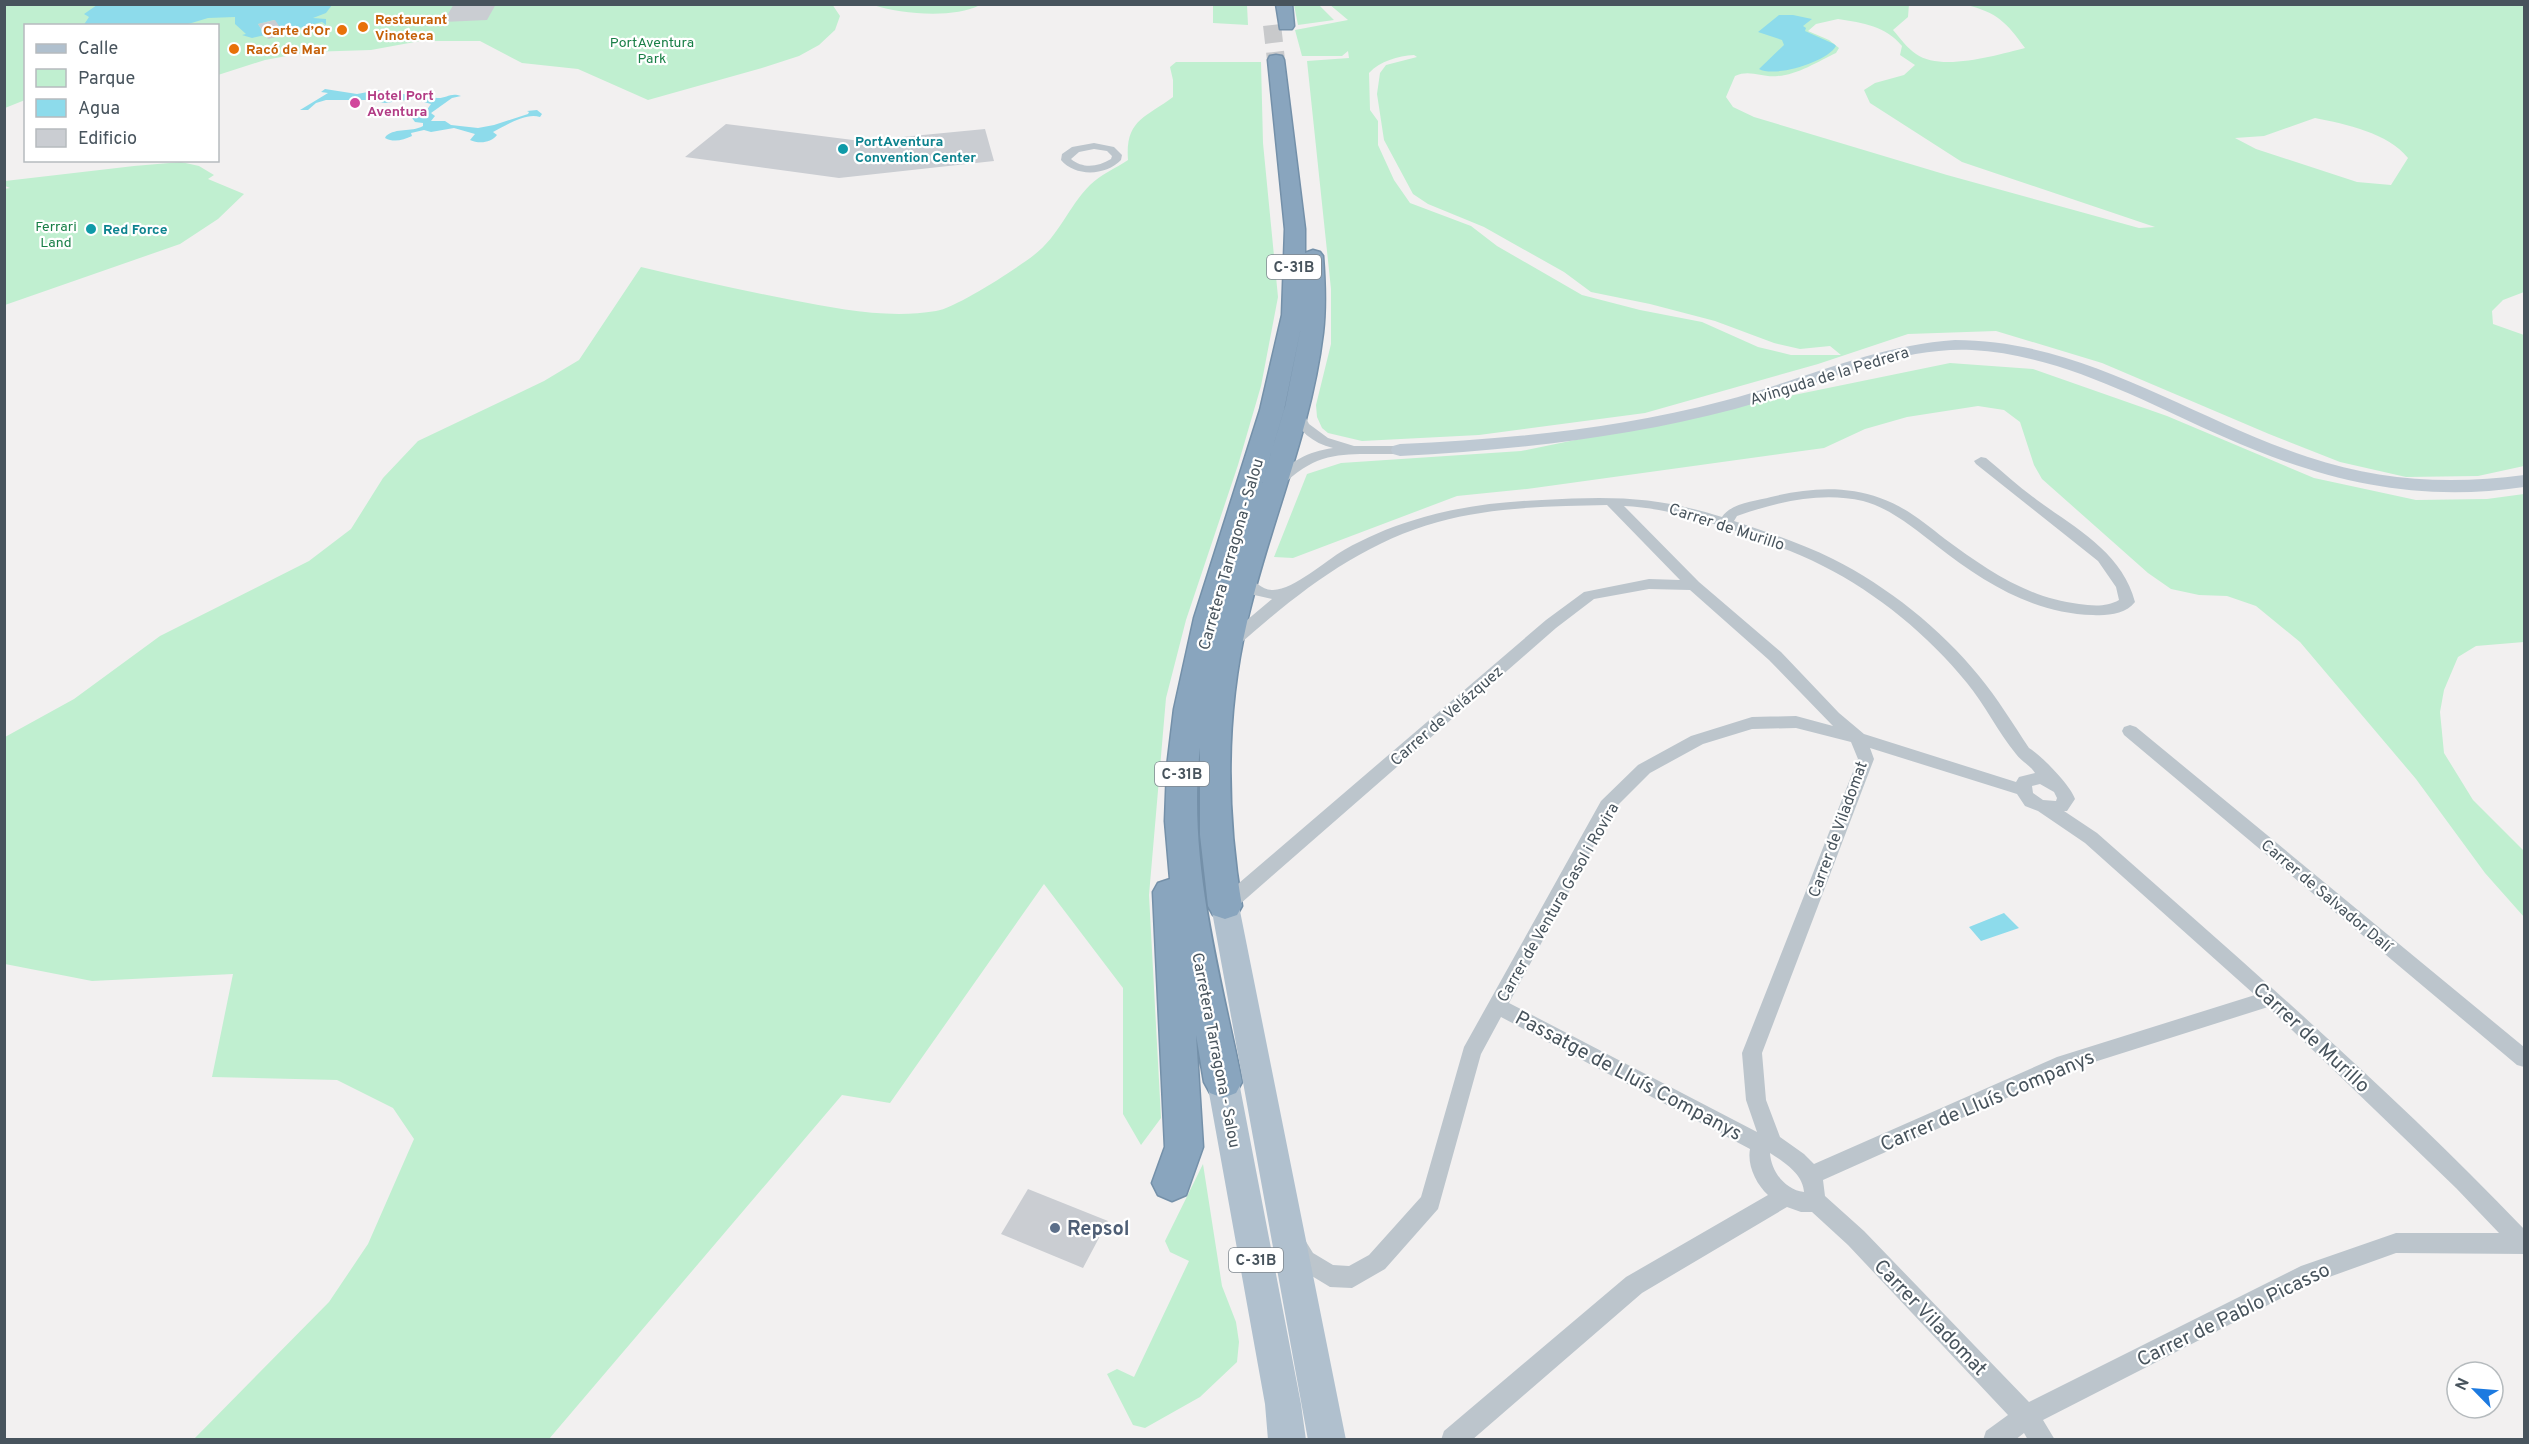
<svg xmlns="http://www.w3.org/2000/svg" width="2529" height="1444" viewBox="0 0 2529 1444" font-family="Overpass,sans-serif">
  <rect width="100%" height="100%" fill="#f2f0f0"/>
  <path fill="#c0efd0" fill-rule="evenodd" d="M832,4l8,12 -5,14 -16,15 -20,11 -37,12 -114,32 -70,-31 -56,-6 -42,-22h-60l-49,9 -63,2 -43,8 -47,15v-49h-192l-1,74 -20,8 -1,-103z
    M1329,4h580l-1,13 -15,13c7,8 14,18 23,24 25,18 81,1 109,-6 -18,-25 -28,-36 -59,-43h558v287l-21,8 -11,11 1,13 31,11v131l-46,10 -72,1 -66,-15 -71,-28 -167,-71 -106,-32 -88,3 -90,30 -173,49 -166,22 -117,6 -34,-8 -6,-5 -5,-11 -1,-12 15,-61v-55l-24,-228 42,-3 -1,-7 -6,5h-40l-7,-26 53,-10zM1838,19c25,4 48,7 64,27l-2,9 15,10 -11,10 -29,8 -11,7 6,13 92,59 193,65 -16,1 -192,-53 -193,-58 -21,-10 -7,-10 9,-21c15,-7 27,2 43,0 19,-1 41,-15 58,-23l3,-5 -10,-8 -21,-9 8,-7zM1414,55l3,2 -31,8 -6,8 -3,21 7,46 29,54 15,10 56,23 80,45 27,20 59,12 65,17 59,22 26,6 30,-3 11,9h-50l-33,-8 -56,-25 -62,-12 -58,-15 -85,-49 -26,-20 -61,-23 -16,-23 -16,-35v-24l-8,-11 -1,-37c11,-12 29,-17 45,-18zM2315,118c31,6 73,15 93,40l-17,27 -34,-3 -101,-33 -21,-11 29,-2z
    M873,5l106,-1 1,1c-27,14 -79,9 -107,0z
    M1213,5h34l1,20 -35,-2z
    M1294,5h25l15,15 -36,5z
    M1176,62h85l2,81 15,154 -17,89 -23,79 -52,155 -20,78 -17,197 12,223 -20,27 -18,-31v-126l-79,-104 -154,219 -48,-8 -293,344h-355l135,-137 39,-58 46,-105 -21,-31 -56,-28 -125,-3 21,-103 -141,7 -87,-17v-227l69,-38 86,-63 149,-75 42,-32 32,-51 35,-37 126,-60 35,-21 62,-93c50,12 100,23 151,33 47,9 96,19 144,11 20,-3 80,-42 98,-56 25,-19 34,-48 56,-70 10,-10 26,-17 38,-25 -3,-40 17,-42 45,-63v-17l-3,-13z
    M181,162l18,4 15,9 -6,4 36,15 -26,25 -38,25 -175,61 -1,-116 6,-1 -5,-2v-5l129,-15z
    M1950,363l83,6 134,47 147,62 102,22 71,-1 37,-5v148l-48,4 -18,11 -14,33 -4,22 4,41 29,47 51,51v66l-39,-44 -69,-94 -116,-137 -44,-36 -29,-10 -28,-1 -28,-6 -23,-16 -106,-94 -8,-14 -14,-43 -16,-12 -26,-4 -71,11 -42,12 -41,19 -297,41 -70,7 -164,62 -19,-1 33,-83 34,-11 180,-12z
    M1203,1164l19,122 14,36 3,20 -2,20 -37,35 -55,31 -12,-3 -26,-51 10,-5 17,8 55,-116 -19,-9 -5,-11z"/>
  <path fill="#8ddbeb" d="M97,5h235l-6,8 -13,5 13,1v6l-4,-3 -38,10 -10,-12 -16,4 7,11 -13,3 -10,-3 4,-1 -11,-10v-7l-27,1 -23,7 -102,1 6,-9 -5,-3z
    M1779,15h14l19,4 -9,7 3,2 -1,3 29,13 2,2c-9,16 -61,32 -77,23l25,-24 -2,-5 -24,-8z
    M325,89l32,5 22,-4 2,3c9,3 15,1 24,1 11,0 22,4 33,4 9,0 13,-6 23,-2l-9,2 -21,15 4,3 -4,5h14l6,4 27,3 16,-3 34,-11 1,-2 -2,-1 10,-1 5,4 -2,3c-14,-5 -35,9 -47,15l4,3c-6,8 -18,9 -27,5l5,-6 -21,-6 -23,4 -7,-2 -13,3 1,3c-9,4 -18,7 -27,2l1,-2c11,-9 24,-3 37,-10v-3l-8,-1 -3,-4 12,-4 7,-10 -18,-5 -28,4 -17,-3h-42l-10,3 -8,7h-8l28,-17 -7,-1z
    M2004,913l15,15 -38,13 -12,-14z"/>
  <path fill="#cacdd2" d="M454,4h42l-9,16 -44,2z
    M275,20l10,15 -17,4 -10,-15z
    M726,124l135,17 124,-12 9,32 -155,17 -154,-21z
    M1028,1189l80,32 -25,47 -82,-34z"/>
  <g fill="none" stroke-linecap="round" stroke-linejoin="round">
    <path stroke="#c8c9cb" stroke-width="18" stroke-dasharray="18 9" stroke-linecap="butt" d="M1272,25l4,35"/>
    <defs>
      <path id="highway" d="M1276,4h16l2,22 -2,3h-12z
        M1276,55l6,1 2,4 21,169v24l8,-3 7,2 3,4c2,26 3,52 0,77 -12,100 -54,192 -76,289 -22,95 -21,189 -5,284l-5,9 -12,4 -12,-4 -5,-9 -8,-71v-87c-13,112 20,225 42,334l-6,11 -13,5 -13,-5 -6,-11 -8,-47 7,112 -17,48 -14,6 -14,-6 -6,-12 13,-36 -12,-255 5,-9 12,-4 -5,-58 2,-54 7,-58 20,-91 66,-208 22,-95 3,-86 -17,-169 2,-4zM1301,327l-16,80 -23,76 22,-73z"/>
    </defs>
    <use href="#highway" stroke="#7490a9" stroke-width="3"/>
    <path fill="#bcc5cc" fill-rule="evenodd" d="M1094,143l20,4 8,8 -1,5c-15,16 -46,17 -60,0l1,-6 10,-7zM1094,149l13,2 5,5 -1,3c-13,8 -28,10 -40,0l8,-7z
      M1296,407l5,1 8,16 19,14 26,8h46l7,4 -7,4c-50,1 -80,-7 -118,32h-10l-2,-3 2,-3c19,-19 35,-28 61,-32 -21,-5 -34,-17 -44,-37z
      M1981,457l5,1c17,14 33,29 51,42 38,28 85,52 98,102 -9,12 -28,14 -42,13 -61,-2 -110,-33 -156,-69 -22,-17 -47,-38 -74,-45 -42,-10 -86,1 -126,15l-3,5c33,11 67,22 99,38 54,27 108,70 146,117 19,23 34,48 50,72 12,7 42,38 46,51l-8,12h-3l33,22c146,129 293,256 427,396v25l-128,-1 -89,32 -264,135 12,20h-27l-4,-7 -9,7h-32l3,-9 22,-16 -160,-170 -36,-33h-11l-14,-5 -145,86 -170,147h-31l3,-9 182,-154 142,-82c-12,-11 -21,-30 -18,-46l-249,-132 -20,37 -43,155 -53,60 -33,19 -22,-1 -33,-20 -11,-20 3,-7 8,-3 8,3 8,13 20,12 16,1 20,-11 52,-58 43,-150 137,-246 37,-36 53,-29 61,-19 44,-1 37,10 -64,-66 -79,-70 -41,-1 -55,10 -38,29 -324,283 -7,2 -7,-2 -2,-5 2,-5 328,-281 38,-28 65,-13 31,1 -73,-75c-55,1 -115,2 -169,17 -80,22 -143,73 -204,127l-6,1 -8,-5 2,-4 50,-42 -22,-5 -12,-12 7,-5c11,3 16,13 28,13 22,-1 52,-29 71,-40 21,-12 44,-22 67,-29 43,-14 86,-19 131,-21 69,-4 113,-4 180,17 9,-14 34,-16 49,-20 36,-9 74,-12 109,1 24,8 45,25 65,41 41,30 82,59 134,65 14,2 28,3 40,-4l-3,-13 -18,-26 -122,-97 -2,-3zM1624,506c42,2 83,15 123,29 26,10 52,18 76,31 54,27 106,70 144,117 18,22 31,49 49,71 5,7 14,11 19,19l-16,4 -3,5 -152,-48 -25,-21 -58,-61 -82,-70zM1796,728l55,14 7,17 -116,294 4,47 11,32 -248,-129 104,-193 37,-37 53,-29 49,-15zM1870,748l147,46 8,12 13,5 47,32 170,152 -198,62 -243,107 -10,-10 -24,-17 -14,-37 -4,-47 112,-294zM2040,784l14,8 3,6 -1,3 -13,-1 -10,-7 -1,-7zM2268,1007l188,181 43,45h-103l-95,33 -272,136 -165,-171 -39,-35 -2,-16 246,-110zM1770,1153c14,9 33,21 34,39 -19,-2 -33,-21 -34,-39z
      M2130,725l6,2 388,320v20l-7,-2 -393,-330 -2,-4 2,-4z"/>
    <path fill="#bec9d3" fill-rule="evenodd" d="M1955,340c129,0 235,78 353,117 71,24 142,28 216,18v12c-108,16 -201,-6 -300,-50 -81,-36 -162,-82 -252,-87 -79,-4 -162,39 -237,59 -110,29 -222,41 -335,47l-7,-2 -2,-4 2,-4 7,-2c109,-5 217,-15 323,-43 77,-20 152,-56 232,-61z"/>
    <path fill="#b0c0ce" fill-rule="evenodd" d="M1225,895l10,3 4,8 107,534h-38l-97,-534 4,-8z
      M1223,1068l11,4 5,10 62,322 5,36h-38l-3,-36 -58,-322 5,-10z"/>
    <use href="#highway" fill="#89a5be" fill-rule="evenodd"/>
  </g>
  <g fill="#e8710a" stroke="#fff" stroke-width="2">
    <circle cx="363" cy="27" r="6"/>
    <circle cx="342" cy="30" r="6"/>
    <circle cx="234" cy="49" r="6"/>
  </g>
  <circle fill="#d1479c" stroke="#fff" stroke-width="2" cx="355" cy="103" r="6"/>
  <g fill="#0f9aa8" stroke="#fff" stroke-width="2">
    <circle cx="843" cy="149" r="6"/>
    <circle cx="91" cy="229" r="6"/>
  </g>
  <circle fill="#5c6f8a" stroke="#fff" stroke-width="2" cx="1055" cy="1228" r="6"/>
  <g text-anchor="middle" stroke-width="4.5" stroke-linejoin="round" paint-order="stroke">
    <g font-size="14" font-weight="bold" fill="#c56008" stroke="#fff" text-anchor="start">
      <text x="375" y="24">Restaurant<tspan x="375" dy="16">Vinoteca</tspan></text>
      <text x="330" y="35" text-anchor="end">Carte d’Or</text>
      <text x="246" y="54">Racó de Mar</text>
    </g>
    <g font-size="14" fill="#197f47" stroke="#fff">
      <text x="652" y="47">PortAventura<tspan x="652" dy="16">Park</tspan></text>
      <text x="56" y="231">Ferrari<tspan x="56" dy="16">Land</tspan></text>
    </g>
    <g font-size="14" font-weight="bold" fill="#b23c85" stroke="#fff" text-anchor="start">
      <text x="367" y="100">Hotel Port<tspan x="367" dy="16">Aventura</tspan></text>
    </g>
    <g font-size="14" font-weight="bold" fill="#0d838f" stroke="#fff" text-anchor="start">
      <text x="855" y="146">PortAventura<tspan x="855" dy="16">Convention Center</tspan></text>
      <text x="103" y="234">Red Force</text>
    </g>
    <g fill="#fff" stroke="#7f878e" stroke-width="1.5">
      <rect x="1267" y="255" width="54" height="24" rx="4.5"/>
      <rect x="1155" y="762" width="54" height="24" rx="4.5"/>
      <rect x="1229" y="1248" width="54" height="24" rx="4.5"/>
    </g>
    <g font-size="15" font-weight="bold" fill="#48545d">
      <text x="1294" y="272">C-31B</text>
      <text x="1182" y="779">C-31B</text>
      <text x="1256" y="1265">C-31B</text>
    </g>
    <g font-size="16" fill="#48545d" stroke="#fff">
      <text transform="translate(1829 375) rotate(-17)" y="6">Avinguda de la Pedrera</text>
      <text transform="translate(1727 526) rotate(18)" y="6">Carrer de Murillo</text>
      <text transform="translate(1230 554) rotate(-74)" y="6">Carretera Tarragona - Salou</text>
      <text transform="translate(1446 715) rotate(-41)" y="6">Carrer de Velázquez</text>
      <text transform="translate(1837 829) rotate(-70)" y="6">Carrer de Viladomat</text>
      <text transform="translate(2327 895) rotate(40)" y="6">Carrer de Salvador Dalí</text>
      <text transform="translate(1557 902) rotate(-60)" y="6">Carrer de Ventura Gasol i Rovira</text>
      <text transform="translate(1217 1050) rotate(79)" y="6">Carretera Tarragona - Salou</text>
    </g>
    <g font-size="20" fill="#48545d" stroke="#fff">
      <text transform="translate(2312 1037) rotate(43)" y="7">Carrer de Murillo</text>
      <text transform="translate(1629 1075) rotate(28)" y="7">Passatge de Lluís Companys</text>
      <text transform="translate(1987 1100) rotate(-23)" y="7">Carrer de Lluís Companys</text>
      <text transform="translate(2233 1314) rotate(-26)" y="7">Carrer de Pablo Picasso</text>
      <text transform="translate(1931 1317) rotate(46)" y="7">Carrer Viladomat</text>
    </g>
    <g font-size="20" font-weight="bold" fill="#4e5e75" stroke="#fff" text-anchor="start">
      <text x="1067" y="1235">Repsol</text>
    </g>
  </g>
  <rect width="2529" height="1444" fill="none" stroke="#48545d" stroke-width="12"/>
  <rect x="24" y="24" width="195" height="138" fill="#ffffff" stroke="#b6bbbe" stroke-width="1.5"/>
  <rect x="36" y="44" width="30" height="9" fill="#b0c0ce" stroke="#b6bbbe" stroke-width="1.5"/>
  <text x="78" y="54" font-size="18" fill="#48545d">Calle</text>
  <rect x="36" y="69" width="30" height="18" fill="#c0efd0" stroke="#b6bbbe" stroke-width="1.5"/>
  <text x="78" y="84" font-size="18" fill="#48545d">Parque</text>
  <rect x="36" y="99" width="30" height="18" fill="#8ddbeb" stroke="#b6bbbe" stroke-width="1.5"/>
  <text x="78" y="114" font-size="18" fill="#48545d">Agua</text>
  <rect x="36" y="129" width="30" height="18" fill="#cacdd2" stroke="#b6bbbe" stroke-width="1.5"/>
  <text x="78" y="144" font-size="18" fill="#48545d">Edificio</text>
  <g transform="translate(2475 1390) rotate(295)"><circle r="28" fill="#ffffff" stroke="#b6bbbe" stroke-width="1.5"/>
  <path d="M0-4.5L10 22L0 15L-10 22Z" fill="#1c7ae0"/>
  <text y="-9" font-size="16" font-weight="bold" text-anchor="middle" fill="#48545d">N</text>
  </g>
</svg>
